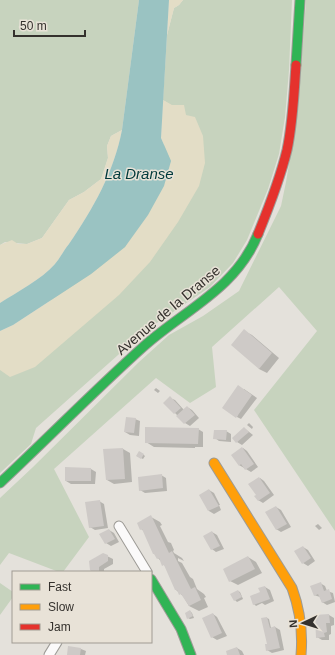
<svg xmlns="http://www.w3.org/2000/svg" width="335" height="655" viewBox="0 0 335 655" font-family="Arial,sans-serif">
  <rect width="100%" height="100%" fill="#e4e1db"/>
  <path fill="#c7d3be" d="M0,0h139l-17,130 -11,6 -4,10 1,12 -7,21 -17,13 -15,8 -27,38 -15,6 -22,-2 -5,3z
    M183,0h109l-3,70 -4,47 -6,37 -11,35 -21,51 -14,23 -23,24 -65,44 -109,97 -5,16 -31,29v-103l186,-255 -23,-15 4,-65 7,-27 5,-3z
    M306,0h29v531l-81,-121 63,-79 -38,-44 -67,60 4,40 -26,16 -34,-25 -102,91 35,68 -26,35h-4l-50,-19 -9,12v-67l33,-31 106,-105 30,-27 34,-19 36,-25 42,-85 5,-24 12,-72z
    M0,583l13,9v5l-13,18z"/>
  <path fill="#e3ddc6" d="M169,0h14l-4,5 -5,3 -7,27z
    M163,100l9,5h12l2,10 9,2 8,19 2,27 -6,23 -21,36 -28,40 -31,33 -84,72 -25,10 -10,-7v-39l13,-6 78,-51 34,-27 46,-86 -10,-23z
    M122,130c-8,42 -29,79 -53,114 -5,6 -9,14 -14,20 -13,15 -38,28 -55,39v-58l12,-5 6,4h9l15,-6 27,-38 15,-8 17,-13 7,-21 -1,-12 4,-10z"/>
  <path fill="#9ac3c2" d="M139,0h30l-8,138 10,23 -7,25 -16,29 -23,32 -34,27 -78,51 -13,6v-28c17,-11 42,-24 55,-39 5,-6 9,-14 14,-20 24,-35 45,-72 53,-114z"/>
  <path fill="#0003" d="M244,331l8,4 27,23 -12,15 -8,-4z
    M156,388l4,3 -2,2 -4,-3z
    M244,389l13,9 -16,21 -4,-2z
    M170,398l5,2 9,10 3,-3 5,3 7,8 -9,8 -5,-3 -20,-20z
    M135,419l5,2 -1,15 -9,-1 -5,-3z
    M249,423l4,4 -1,2 -5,-4z
    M244,428l9,7 -11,10 -5,-3z
    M198,429l5,3v15h-8v1l-41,-1 -8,-5z
    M226,431l5,3v8l-12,-1 -4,-3z
    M243,448l4,3 11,16 -7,5 -12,-7z
    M123,449l7,4 2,29 -18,2 -7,-4z
    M140,452l5,4 -2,3 -6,-3z
    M91,469l5,3 -1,12h-24l-5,-3z
    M161,475l5,3 1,13 -22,2 -5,-3z
    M260,478l4,3 10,14 -11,8 -5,-3z
    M209,490l5,3 6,12h-1l2,5 -7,4 -5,-3 -8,-16z
    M99,501l5,3 4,24 -13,2 -5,-3z
    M276,507l5,3 10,17 -10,5 -5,-3z
    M151,517l9,5 2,3 -2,1 8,16 3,1 3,7 -1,1 1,2 8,5 2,3 -6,-3v3l4,2 8,14 3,2 4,10 7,5 2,3 -2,1 4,9 -9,4 -10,-5 -6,-10 -7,-6 -10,-23 -8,-9 -14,-27 -3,-2z
    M318,524l4,4 -3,2 -4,-4z
    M109,530l5,3 5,9 -8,4 -5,-3 -5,-9z
    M212,532l5,3 7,14 -8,3 -4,-3z
    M303,547l5,3 7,11 -7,5 -5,-3z
    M103,554l10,5v5l-9,5v3h-11l-2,-2z
    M248,557l8,5 6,11 -24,12 -8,-4z
    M320,583l5,3 2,5 6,2 2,9 -8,3 -5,-3 -2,-5 -6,-2z
    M265,587l5,3 4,11 -9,4 -3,-2 -6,3 -2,-2z
    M238,591l2,1 3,7 -6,3 -2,-2z
    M190,611l2,2 2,5 -4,1 -2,-1z
    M213,614l4,3 10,19 -10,4 -5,-3z
    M329,615l5,3v7l-3,1v8l-2,1v5h-7l-5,-3z
    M267,618l2,1 2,9 4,-1 5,3 4,20 -12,3 -5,-3z
    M237,648l5,3 2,4h-16z
    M81,649l5,2 -1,4h-17z"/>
  <path fill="#cecac7" d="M244,329l28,24 -13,16 -28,-24z
    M238,385l14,10 -16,23 -14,-10z
    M170,396l11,12 -7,6 -11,-11z
    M187,406l8,9 -11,9 -8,-8z
    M126,417l10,1 -2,15 -10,-1z
    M145,427l54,1 -1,16 -53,-1z
    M244,427l5,5 -13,11 -4,-5z
    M214,430h13l-1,10 -13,-1z
    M242,447l12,17 -9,6 -4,-6 -2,2 -8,-11z
    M123,448l2,31 -19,1 -3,-31z
    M139,451l5,3 -3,5 -5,-3z
    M65,467l26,1v13h-26z
    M162,474l1,14 -24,3 -1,-14z
    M259,477l11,16 -12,8 -4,-5 2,-1 -8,-11z
    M209,489l10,17 -11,5 -9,-16z
    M100,500l4,26 -15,2 -4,-26z
    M276,506l11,18 -11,6 -11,-18z
    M151,515l18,38 3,-2 19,38 4,-2 6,13 -12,6 -8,-12 -2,1 -2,-5h-2l-11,-25 -2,1 -3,-8 -2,1 -3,-5h-1l-11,-25 -2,1 -3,-7z
    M109,529l6,10 -10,5 -6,-10z
    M212,531l8,15 -9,4 -8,-14z
    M303,546l8,12 -9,6 -8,-13z
    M103,553l5,2v6l-9,6v4l-7,1 -2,-2 -1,-9z
    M248,556l7,13 -26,13 -6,-13z
    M321,582l3,9 5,-2 3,10 -10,4 -4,-9 -4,2 -4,-10z
    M265,586l5,13 -17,6 -3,-9 10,-4 -2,-4z
    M238,590l4,7 -8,4 -4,-7z
    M190,610l3,6 -6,3 -2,-6z
    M213,613l9,20 -11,5 -9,-20z
    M329,614l1,9h-4l1,9 -3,1 1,4 -9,1 -1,-23z
    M267,617l3,11 5,-2 5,22 -14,3 -1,-7h2l-6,-26z
    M68,646l13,2 -1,7h-13z
    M237,647l3,8h-13l-1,-4z"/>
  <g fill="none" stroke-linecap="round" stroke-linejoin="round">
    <defs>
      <path id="street" d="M119,526l28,46
        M49,655l8,-13"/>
      <path id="fast" d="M296,65l4,-65
        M0,483c48,-45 94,-92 143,-136 41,-37 93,-58 115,-113
        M151,579l30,50 10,26"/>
      <path id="slow" d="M214,463l78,125c8,22 11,44 9,67"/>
      <path id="jam" d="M258,234c11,-27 22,-55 29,-84 6,-28 7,-57 9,-85"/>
    </defs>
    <use href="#street" stroke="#9d9b96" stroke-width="11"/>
    <use href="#fast" stroke="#9d9b96" stroke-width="11"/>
    <use href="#slow" stroke="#9d9b96" stroke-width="11"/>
    <use href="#jam" stroke="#9d9b96" stroke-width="11"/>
    <use href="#street" stroke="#fbfafa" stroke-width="9"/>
    <use href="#fast" stroke="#30b455" stroke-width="9"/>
    <use href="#slow" stroke="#ff9f0a" stroke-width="9"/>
    <use href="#jam" stroke="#e5322d" stroke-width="9"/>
  </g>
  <g text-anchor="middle" stroke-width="3" stroke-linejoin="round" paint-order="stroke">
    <g font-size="14" fill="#34312d" stroke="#e8e2d7">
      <text transform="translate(168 310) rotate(-40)" y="5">Avenue de la Dranse</text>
    </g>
    <g font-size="15" font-style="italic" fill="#00393b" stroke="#e8e2d7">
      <text x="139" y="179">La Dranse</text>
    </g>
  </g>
  <rect x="12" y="571" width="140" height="72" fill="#e8e2d7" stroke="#a09b93"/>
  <rect x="20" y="584" width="20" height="6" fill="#30b455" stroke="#a09b93"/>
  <text x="48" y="591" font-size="12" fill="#34312d">Fast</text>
  <rect x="20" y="604" width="20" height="6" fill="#ff9f0a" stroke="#a09b93"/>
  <text x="48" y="611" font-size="12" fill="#34312d">Slow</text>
  <rect x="20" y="624" width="20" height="6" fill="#e5322d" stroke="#a09b93"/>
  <text x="48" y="631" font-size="12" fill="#34312d">Jam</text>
  <g transform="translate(303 623) rotate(266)" stroke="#e8e2d7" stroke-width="3" paint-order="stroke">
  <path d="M0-3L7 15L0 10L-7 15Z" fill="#34312d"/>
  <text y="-6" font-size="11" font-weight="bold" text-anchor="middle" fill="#34312d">N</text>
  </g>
  <path d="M14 30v6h71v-6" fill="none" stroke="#34312d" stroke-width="2"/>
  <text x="20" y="30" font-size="12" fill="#34312d" stroke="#e8e2d7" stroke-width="3" paint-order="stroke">50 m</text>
</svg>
